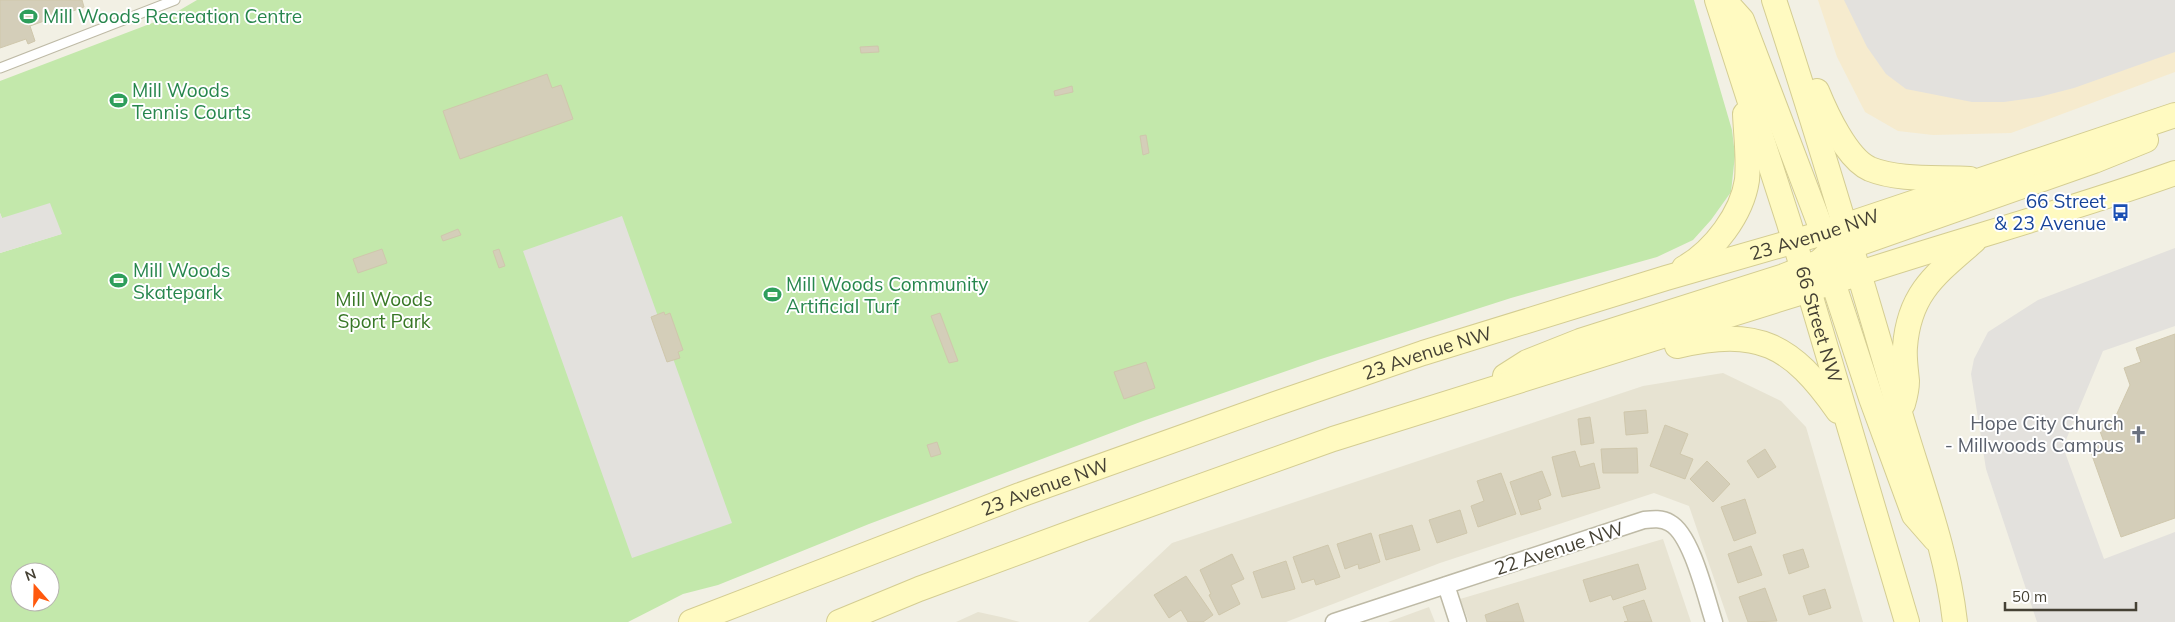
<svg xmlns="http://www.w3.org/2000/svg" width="2175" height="622" viewBox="0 0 2175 622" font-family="Mulish,sans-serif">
  <rect width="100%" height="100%" fill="#f2f0e4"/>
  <path fill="#e7e3d2" d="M1723,373l58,28 25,26 57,195h-134l-40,-116 -35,-13 -214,70 -154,59h-198l84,-79 471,-157z
    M1663,539l28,83h-222l-9,-23z
    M1429,607l6,15h-47z
    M978,612l23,5 19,5h-64z"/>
  <path fill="#f6ebce" d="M1818,0h357v72l-164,61 -78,2 -35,-4 -33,-19 -28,-55z"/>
  <path fill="#c3e8ab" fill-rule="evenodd" d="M197,0h1497l38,130 3,25 -4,37 -20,28 -18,20 -36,17 -146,41 -193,62 -175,61 -274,103 -151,61 -35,9 -55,28h-628v-369l61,-19 -59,-16 -2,-5v-132l168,-64zM20,572h30v30h-30z"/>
  <path fill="#e3e1dd" d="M1844,0h331v52l-101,36 -35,9 -35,5h-32l-66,-13 -20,-15 -19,-27z
    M50,203l12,31 -62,19v-40l2,5z
    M622,216l110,307 -100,35 -109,-307z
    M2175,248v78l-72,25 -40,96 41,112 71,-27v90h-138l-51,-153 -15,-95 3,-15 14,-27 50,-32z"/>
  <path fill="#d4ceb9" stroke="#cfc7ac" d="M0,0h82l2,7 -54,19 5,15 -7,3 -2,-5 -26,9z
    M878,46l1,6 -18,1 -1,-6z
    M547,74l5,14 9,-3 12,34 -113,40 -17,-48z
    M1072,86l1,6 -18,4 -1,-5z
    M1146,135l3,18 -6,2 -3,-19z
    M458,229l3,6 -18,6 -2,-5z
    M382,249l5,14 -29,10 -5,-14z
    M499,249l6,17 -6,2 -6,-17z
    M664,312l1,3 5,-2 13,37 -5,2 2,6 -13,4 -16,-45z
    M940,313l18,48 -9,2 -18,-47z
    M2175,334v184l-54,19 -32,-90 15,-5 -6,-16 16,-6 16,-35 -6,-17 17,-6 -5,-14z
    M1146,362l9,26 -31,11 -10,-27z
    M1646,410l2,23 -22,2 -2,-23z
    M1590,417l4,26 -13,2 -3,-26z
    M1665,425l23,9 -8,20 13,5 -8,20 -35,-13z
    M937,442l4,12 -10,3 -4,-12z
    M1637,448l1,25h-35l-2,-24z
    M1765,449l11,18 -18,11 -11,-17z
    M1575,451l5,16 14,-4 6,25 -38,9 -10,-40z
    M1707,461l23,23 -17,18 -23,-23z
    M1542,471l9,24 -13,5 3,9 -20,6 -11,-33z
    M1501,473l15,41 -38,13 -7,-21 13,-5 -7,-20z
    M1745,499l11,34 -22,8 -13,-34z
    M1460,510l7,23 -30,10 -8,-23z
    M1412,525l8,25 -34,10 -7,-25z
    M1371,533l9,29 -21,7 -1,-5 -13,5 -8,-25z
    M1328,545l12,32 -24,8 -2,-6 -12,4 -9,-26z
    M1751,546l11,29 -24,8 -10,-29z
    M1803,549l6,18 -20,7 -6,-19z
    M1232,554l12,25 -13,6 9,19 -21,11 -10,-20 2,-1 -11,-24z
    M1286,561l9,28 -33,9 -9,-26z
    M1638,564l8,25 -33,11 -2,-5 -21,7 -7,-22z
    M1186,576l27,39 -10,7h-15l-7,-12 -12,8 -15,-23z
    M1765,588l12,33 -29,1 -9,-25z
    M1825,589l6,19 -22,7 -6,-19z
    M1644,600l8,22h-28l4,-1 -5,-14z
    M1518,603l6,19h-37l-2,-7z"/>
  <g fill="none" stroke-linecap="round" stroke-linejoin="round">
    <defs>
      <path id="service" d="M0,68l175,-68"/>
      <path id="minor" d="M1446,585l12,37
        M1334,622l310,-102c9,-1 18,-2 26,3 22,12 36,75 44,99"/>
      <g id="secondary">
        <path id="s1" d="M1717,0l72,223 118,399"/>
        <path d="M1724,0l18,20 81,213 8,14"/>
        <path d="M1774,0c45,137 86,275 126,413 20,69 47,137 55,209"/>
        <path d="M1817,91c9,22 30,68 53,78 30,12 68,8 100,10"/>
        <path d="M1841,258l11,-12 242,-85 52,-21"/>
        <path d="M1684,268c30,-17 58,-54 63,-88 2,-22 -1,-44 -2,-66"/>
        <path d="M1825,270l8,12 38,116 43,117 21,24"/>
        <path d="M1677,346c81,-19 114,-2 161,65"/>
        <path d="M1505,376l22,-14 53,-21 204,-65 35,-14 14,-13 8,-12 5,-12"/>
        <path d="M1903,404c2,-7 4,-15 4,-23 -1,-11 -3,-23 -2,-34 4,-54 31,-73 69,-106"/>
        <path id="s2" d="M691,622l329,-127 255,-91 148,-51 243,-75 157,-45 352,-118"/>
        <path d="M839,622l80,-33 165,-61 249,-89 476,-149c121,-42 246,-74 366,-117"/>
      </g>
    </defs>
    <use href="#service" stroke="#bebaa6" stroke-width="11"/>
    <use href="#minor" stroke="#bebaa6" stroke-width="19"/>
    <use href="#secondary" stroke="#d4cd92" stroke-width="26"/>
    <use href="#service" stroke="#fff" stroke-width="9"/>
    <use href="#minor" stroke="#fff" stroke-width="16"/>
    <use href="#secondary" stroke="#fffac1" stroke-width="24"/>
  </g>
  <defs>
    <symbol id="stadium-bare" viewBox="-9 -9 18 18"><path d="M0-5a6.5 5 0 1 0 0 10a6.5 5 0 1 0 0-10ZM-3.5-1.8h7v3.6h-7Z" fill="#2e9e5b" stroke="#fff" stroke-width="2.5" paint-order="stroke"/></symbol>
    <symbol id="bus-bare" viewBox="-9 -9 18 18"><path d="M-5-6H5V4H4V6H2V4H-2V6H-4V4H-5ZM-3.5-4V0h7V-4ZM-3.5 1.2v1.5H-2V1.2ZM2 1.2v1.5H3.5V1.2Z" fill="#1a4fb4" stroke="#fff" stroke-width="2.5" paint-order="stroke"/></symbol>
    <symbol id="church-bare" viewBox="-9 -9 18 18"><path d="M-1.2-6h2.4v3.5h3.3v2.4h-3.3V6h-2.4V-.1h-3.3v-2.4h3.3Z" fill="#6b7280" stroke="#fff" stroke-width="2.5" paint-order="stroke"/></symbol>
  </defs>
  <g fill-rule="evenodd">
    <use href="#stadium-bare" x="16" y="4" width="25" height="25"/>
    <use href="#stadium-bare" x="106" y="88" width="25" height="25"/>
    <use href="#bus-bare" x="2108" y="200" width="25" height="25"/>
    <use href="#stadium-bare" x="106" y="268" width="25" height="25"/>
    <use href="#stadium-bare" x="760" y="282" width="25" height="25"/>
    <use href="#church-bare" x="2126" y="422" width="25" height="25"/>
  </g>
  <g text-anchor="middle" stroke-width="4" stroke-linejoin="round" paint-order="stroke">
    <g font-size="19" fill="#27864d" stroke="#fff" text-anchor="start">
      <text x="43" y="23">Mill Woods Recreation Centre</text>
      <text x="132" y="97">Mill Woods<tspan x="132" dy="22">Tennis Courts</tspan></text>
      <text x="133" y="277">Mill Woods<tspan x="133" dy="22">Skatepark</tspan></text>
      <text x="786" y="291">Mill Woods Community<tspan x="786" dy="22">Artificial Turf</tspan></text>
    </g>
    <g font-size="19" fill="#164399" stroke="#fff" text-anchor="end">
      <text x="2106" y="208">66 Street<tspan x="2106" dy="22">&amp; 23 Avenue</tspan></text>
    </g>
    <g font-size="19" fill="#454134" stroke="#fff">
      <text dy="7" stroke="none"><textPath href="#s2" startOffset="1189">23 Avenue NW</textPath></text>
      <text dy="7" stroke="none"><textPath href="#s1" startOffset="340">66 Street NW</textPath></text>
      <text dy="7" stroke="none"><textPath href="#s2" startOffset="784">23 Avenue NW</textPath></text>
      <text dy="7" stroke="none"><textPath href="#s2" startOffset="379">23 Avenue NW</textPath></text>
      <text transform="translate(1559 548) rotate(-18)" y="7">22 Avenue NW</text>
    </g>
    <g font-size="19" fill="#387726" stroke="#fff">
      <text x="384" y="306">Mill Woods<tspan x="384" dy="22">Sport Park</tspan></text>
    </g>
    <g font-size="19" fill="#5b616d" stroke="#fff" text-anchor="end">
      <text x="2124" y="430">Hope City Church<tspan x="2124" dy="22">- Millwoods Campus</tspan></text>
    </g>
  </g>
  <g transform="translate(35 587) rotate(340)"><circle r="24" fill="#ffffff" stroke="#b5b3ae"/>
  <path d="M0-4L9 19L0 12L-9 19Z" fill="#ff590e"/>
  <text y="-8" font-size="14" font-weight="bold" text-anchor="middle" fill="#454134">N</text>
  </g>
  <path d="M2005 602v8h131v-8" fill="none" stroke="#454134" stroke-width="2.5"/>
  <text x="2012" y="602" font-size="15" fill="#454134" stroke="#ffffff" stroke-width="4" paint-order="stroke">50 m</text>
</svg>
